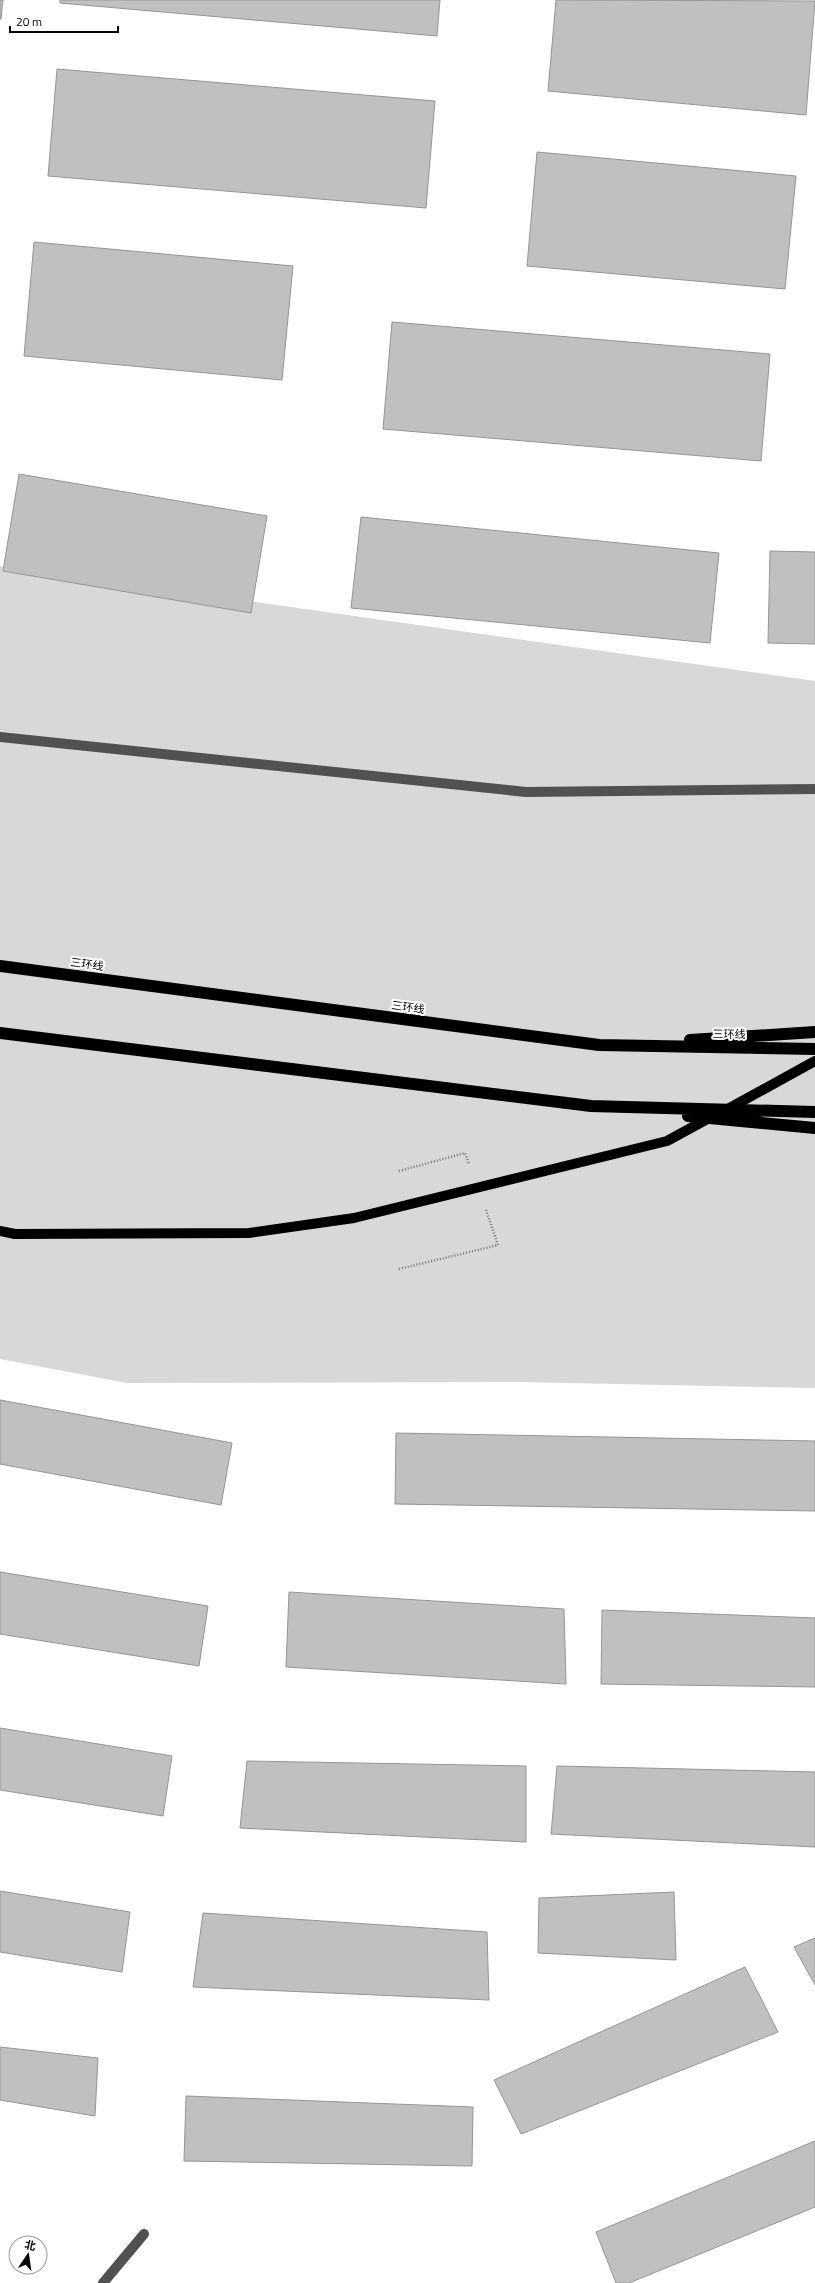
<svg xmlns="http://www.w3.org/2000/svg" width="815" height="2283" viewBox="0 0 815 2283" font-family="'Titillium Web','Noto Sans SC',sans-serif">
  <rect width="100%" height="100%" fill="#fff"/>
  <path fill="#d8d8d8" d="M0,566l815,115v707l-298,-6 -390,1 -127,-24z"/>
  <path fill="#c0c0c0" stroke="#959595" d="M0,0h3l-2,19h-1z
    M60,0h380l-3,36 -377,-33z
    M556,0l259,1 -9,114 -258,-24z
    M57,69l378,32 -9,107 -378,-32z
    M537,152l259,24 -11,113 -258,-23z
    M34,242l259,24 -11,114 -258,-24z
    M392,322l378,32 -9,107 -378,-32z
    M19,474l248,42 -16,97 -248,-42z
    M361,517l358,36 -9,90 -359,-35z
    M770,551l45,1v92l-47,-1z
    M0,1400l232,43 -11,62 -221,-41z
    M396,1433l419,8v70l-420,-7z
    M0,1572l208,34 -9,60 -199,-32z
    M289,1592l275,17 2,75 -280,-17z
    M602,1610l213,8v69l-214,-3z
    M0,1728l172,28 -9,60 -163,-26z
    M247,1761l279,5v76l-286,-14z
    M557,1766l258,6v75l-264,-13z
    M0,1891l130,21 -8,60 -122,-20z
    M674,1892l2,68 -138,-7 1,-55z
    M203,1913l284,19 2,68 -296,-13z
    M815,1938v47l-21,-38z
    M745,1967l33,65 -257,102 -27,-54z
    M0,2047l98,11 -3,58 -95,-16z
    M186,2096l287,11 -1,59 -288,-5z
    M815,2141v66l-186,76h-13l-20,-51z"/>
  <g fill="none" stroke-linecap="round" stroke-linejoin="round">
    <path stroke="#737373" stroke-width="2.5" stroke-dasharray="1 2" stroke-linecap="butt" d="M399,1171l66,-18 4,11
      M399,1269l99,-24 -12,-35"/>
    <path stroke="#515151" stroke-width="10" d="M0,737l526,55 289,-3
      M103,2283l41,-49"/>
    <path stroke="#000" stroke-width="10" d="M726,1110l89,-49
      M0,1231l15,3 234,-1 105,-15 313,-77 44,-24"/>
    <path stroke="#000" stroke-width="12" d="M0,966l599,79 216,4
      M0,1033l591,73 224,6
      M690,1040l125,-8
      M688,1116l127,12"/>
  </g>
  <g text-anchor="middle" stroke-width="4" stroke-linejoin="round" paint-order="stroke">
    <g font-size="11" fill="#000" stroke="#fff">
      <text transform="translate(87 964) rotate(8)" y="4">三环线</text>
      <text transform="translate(408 1007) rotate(8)" y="4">三环线</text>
      <text transform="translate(729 1034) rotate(1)" y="4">三环线</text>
    </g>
  </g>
  <g transform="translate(28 2255) rotate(13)"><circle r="19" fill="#ffffff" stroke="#999999"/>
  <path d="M0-3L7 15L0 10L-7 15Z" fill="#000000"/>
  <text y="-6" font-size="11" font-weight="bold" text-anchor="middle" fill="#000000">北</text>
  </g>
  <path d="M10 26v6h108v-6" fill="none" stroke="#000000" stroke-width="2"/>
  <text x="16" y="26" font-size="12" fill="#000000" stroke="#ffffff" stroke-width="3" paint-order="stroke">20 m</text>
</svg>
